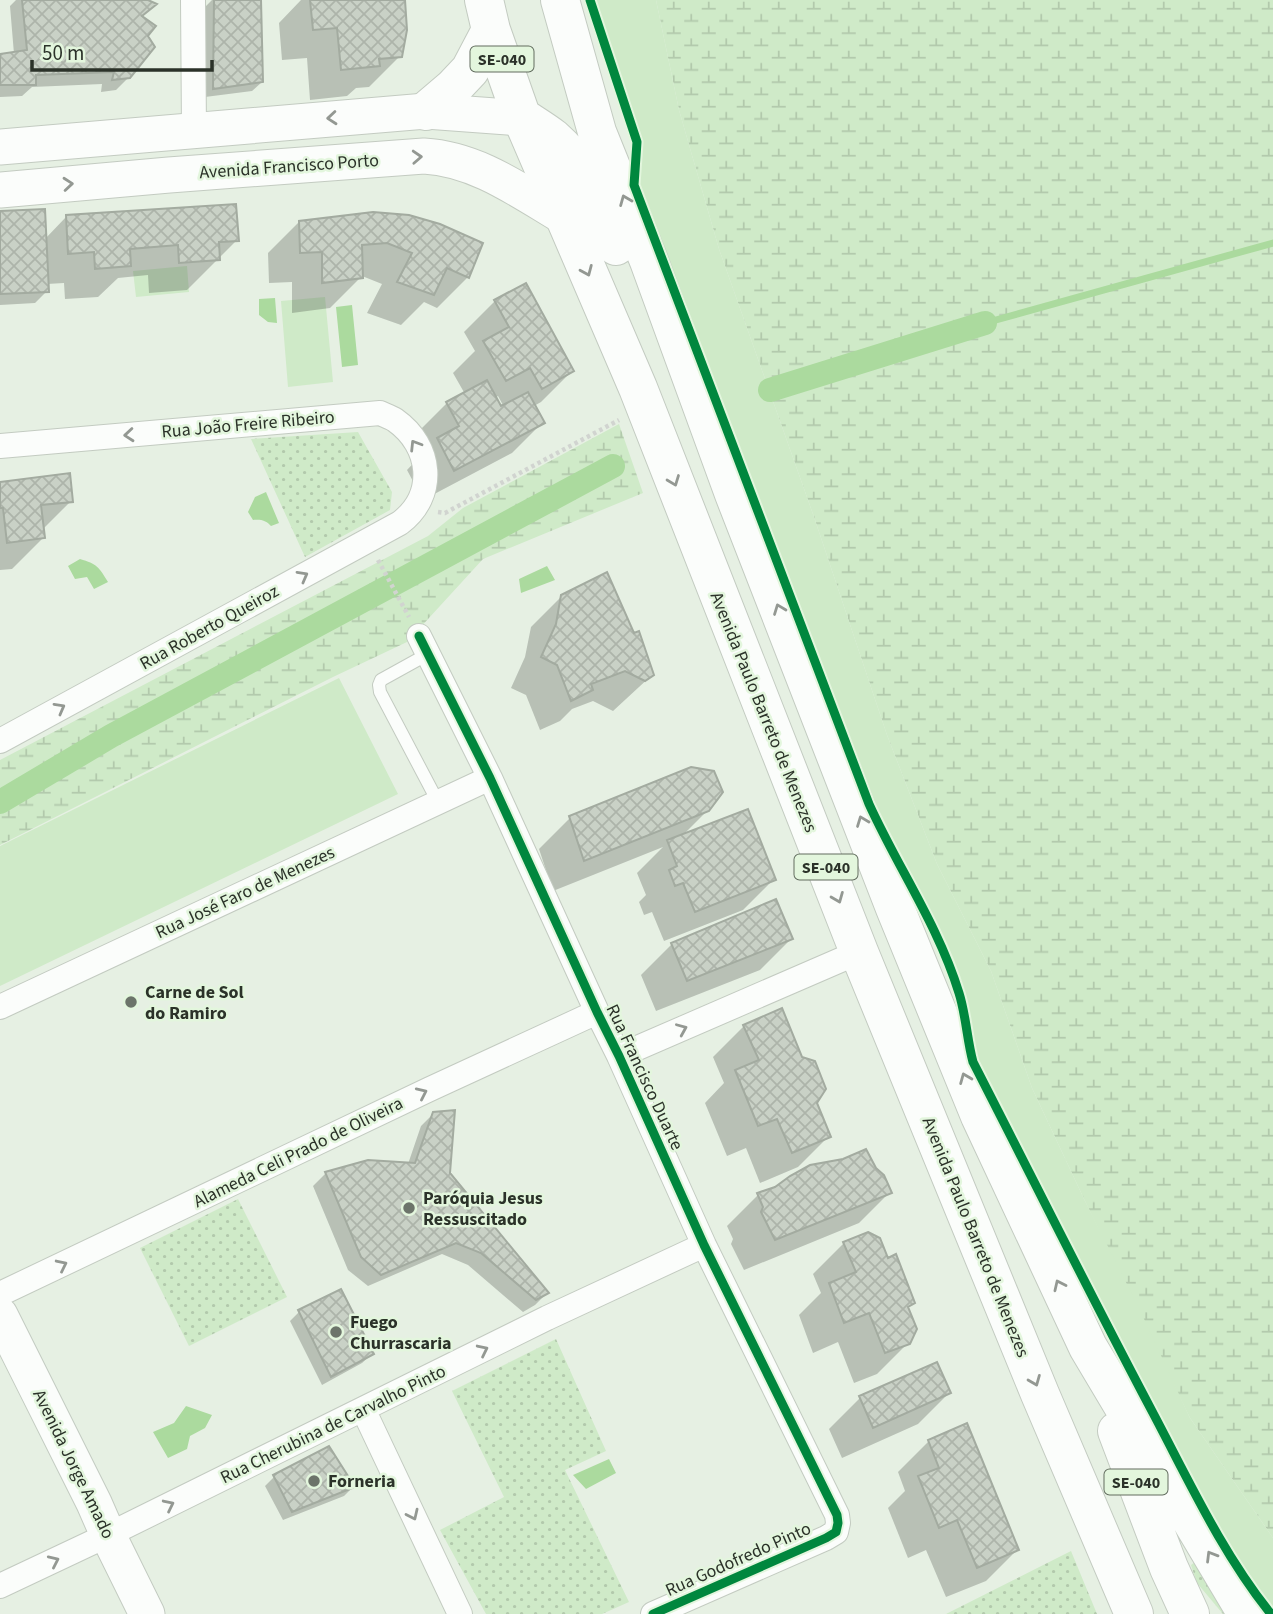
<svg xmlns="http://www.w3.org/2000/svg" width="1273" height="1614" viewBox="0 0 1273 1614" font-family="'Source Sans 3',sans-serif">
  <defs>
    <pattern id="grass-dots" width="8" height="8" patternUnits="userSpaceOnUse" patternTransform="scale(1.75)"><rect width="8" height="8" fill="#cfeac8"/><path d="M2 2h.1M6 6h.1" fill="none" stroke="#b2c9ac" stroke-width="1.8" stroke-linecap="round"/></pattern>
    <pattern id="wetland-marsh" width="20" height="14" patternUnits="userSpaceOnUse" patternTransform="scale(1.75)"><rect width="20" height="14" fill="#cfeac8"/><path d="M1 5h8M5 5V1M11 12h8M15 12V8" fill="none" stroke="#b2c9ac"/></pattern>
    <pattern id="building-cross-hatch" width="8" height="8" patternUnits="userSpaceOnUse" patternTransform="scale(1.75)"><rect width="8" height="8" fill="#c9d1c6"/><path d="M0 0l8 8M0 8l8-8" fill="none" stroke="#adb4aa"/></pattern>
  </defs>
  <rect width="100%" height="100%" fill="#e6f0e3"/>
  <path fill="url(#grass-dots)" d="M358,432l34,60 -2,18 -85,47 -54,-118z
    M238,1199l49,98 -98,49 -49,-98z
    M556,1339l50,112 -41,19 64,132 -27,12h-116l-46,-84 64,-33 -52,-106z
    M1071,1551l26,63h-151z
    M1195,1562l41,52h-13l-26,-31 -6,-18z"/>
  <path fill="url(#wetland-marsh)" d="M656,0h617v1538l-83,-120 -106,-219 -52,-111 -41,-117 -54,-107 -50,-129 -73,-218 -95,-268 -40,-139z
    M619,424l24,69 -160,66 -76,83 -74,35 -333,168v-85l428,-224 35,-28z"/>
  <path fill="#cfeac8" d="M590,0h66l23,110 40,139 95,268 73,218 50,129 54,107 41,117 52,111 55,109 51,110 83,120v76h-2c-49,-61 -82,-133 -118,-201 -62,-117 -120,-234 -180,-351 -6,-23 -7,-47 -14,-69 -19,-59 -50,-113 -80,-167l-245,-641 3,-43z
    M187,266l2,26 -53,5 -3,-26z
    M325,297l8,85 -45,5 -7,-86z
    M339,678l59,116 -398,192v-140z"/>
  <path fill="#abda9e" d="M275,298l2,25 -9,-1 -9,-7v-16z
    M352,305l6,60 -16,2 -6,-60z
    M266,492l13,31 -8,3c-5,-6 -11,-7 -18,-6l-5,-8 7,-15z
    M80,559c17,5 19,8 28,23l-14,7 -7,-12 -12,2 -7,-13z
    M547,566l8,14 -34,13 -2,-14z
    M186,1406l26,9 -7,13 -15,8 -3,13 -19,9 -15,-26 21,-9z
    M609,1459l7,14 -30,16 -13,-14z"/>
  <path fill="#0003" fill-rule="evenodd" d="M16,0h128l10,5 -13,12 -12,60 -13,13 -15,2 1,-8 -70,3 -10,9 -22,1v-41l14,-2 -4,-48z
    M212,0h47l3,82 -10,9 -47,6 1,-91z
    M301,0h102l-3,56 -31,31 -13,1 -9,8 -37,4 -3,-42 -25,2 -3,-37z
    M0,213l45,26 21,-22 171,23 -50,50 -38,3 -1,-18 -30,3 -20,19 -33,2 -1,-16 -17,1v7l-12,12 -35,2z
    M373,214l95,63 -31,31 -13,-6 -23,23 -34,-12 15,-29 -20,-8 -32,32 -38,5v-31l-23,1 -1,-30 31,-31z
    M495,301l77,70 -31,31 -7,4 9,16 -31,31 -89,47 -16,-30 18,-19 -9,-17 31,-31 18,-9 -12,-21 22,-22 -11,-19zM498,396l6,11h-4l-5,-9z
    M0,484l71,17 -29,29 1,8 -31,31 -12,1z
    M562,596l71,40 19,39 -39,36 -20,-10 -21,8 -12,12 -20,9 -14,-35 -15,-7 14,-31 6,-30z
    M708,810l-27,27 93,42 -31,31 -79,31 -12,-29 -8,3 -5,-13 7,-7 -9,-22 26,-26 -110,44 -14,-42 31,-31z
    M791,939l-31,31 -104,41 -15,-36 31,-31z
    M744,1026l71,77 14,33 -31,31 -38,16 -14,-35 -19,8 -22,-53 19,-20 -11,-26z
    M433,1114l15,60 99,119 -12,12 -12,7 -55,-47 -26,-11 -74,32 -20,-16 -35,-84 13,-13 82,-9 13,-38z
    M890,1192l-31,31 -115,47 -13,-26 2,-5 -6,-13 31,-31z
    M844,1243l43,17 26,43 -6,6 1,34 -31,31 -23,9 -16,-41 -25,11 -14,-38 22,-22 -8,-19z
    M299,1312l73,42 -10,9 -40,22 -32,-64z
    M949,1393l-31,31 -76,34 -13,-29 31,-31z
    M929,1441l88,109 -31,31 -40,16 -20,-47 -18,8 -20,-50 17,-17 -7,-19z
    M274,1477l79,10 -9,9 -61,24 -18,-34z"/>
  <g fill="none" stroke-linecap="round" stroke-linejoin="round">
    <path stroke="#abda9e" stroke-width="7" d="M985,323l288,-80"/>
    <path stroke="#abda9e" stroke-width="24" d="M770,390l215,-67
      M0,802l111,-66 502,-270"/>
  </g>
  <path fill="url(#building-cross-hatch)" stroke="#a3aba0" stroke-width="2" d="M22,0h126l9,4 -15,12 14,10 -8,10 7,11 -25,31 -18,2 2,-8 -78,3v10h-36v-31l27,-4z
    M214,0h47l2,82 -50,7z
    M310,0h95l2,30 -5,27 -23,2 1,7 -39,4 -4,-42 -24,2z
    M236,204l3,37 -20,1 1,18 -41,3 -1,-18 -48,4 1,17 -36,3 -1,-17 -26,2 -2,-39z
    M45,209l4,83 -49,2v-83z
    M373,212l36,3 31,9 43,19 -14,35 -22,-10 -13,27 -37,-13 15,-29 -25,-10 -25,2 1,33 -41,5v-31l-22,1 -1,-32z
    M526,283l48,88 -32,18 -12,-21 -24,13 -23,-40 26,-14 -15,-27z
    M487,380l14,26 27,-14 17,31 -91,48 -17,-33 22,-12 -13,-24z
    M70,473l3,29 -32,3 4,33 -38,5 -4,-35h-3v-26z
    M607,572l27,61 5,-2 15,44 -9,6 -20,-10 -34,13 2,6 -22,11 -14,-36 -16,-8 15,-33 5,-29z
    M691,767l23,4 9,21 -14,19 -125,50 -15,-45z
    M748,809l28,71 -81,32 -12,-29 -8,3 -6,-16 8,-4 -10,-26z
    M776,899l17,40 -106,42 -16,-38z
    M782,1008l20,49 13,4 11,28 -9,14 14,34 -39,16 -15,-34 -19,7 -23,-56 24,-10 -16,-35z
    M455,1110l-5,63 99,120 -13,7 -55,-47 -25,-10 -75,32 -20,-18 -36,-85 43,-12 47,3 18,-51z
    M866,1149l10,19 8,7 8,18 -117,47 -14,-28 2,-5 -6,-14 18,-6 15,-11 20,-11 33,-6z
    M868,1232l12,6 8,20 8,-4 19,49 -7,4 9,22 -7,15 -25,9 -16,-40 -25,10 -15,-40 27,-11 -13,-30z
    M341,1289l33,65 -43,23 -33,-67z
    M937,1362l14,31 -78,35 -14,-32z
    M967,1423l52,127 -42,18 -20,-48 -18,8 -21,-52 21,-8 -11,-28z
    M329,1446l26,41 -63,25 -19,-37z"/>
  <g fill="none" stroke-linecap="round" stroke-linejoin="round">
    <defs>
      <path id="lane" d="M428,654l-47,26 -2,5 1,7 58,110"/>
      <path id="street" d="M193,0l1,130
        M0,446l380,-33c4,2 10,4 15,7 37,26 42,75 5,103l-400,218
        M419,636l71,142 107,234 22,44 85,189 133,270 1,8 -2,9 -10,6 -173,76
        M0,1007l490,-229
        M619,1056l240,-104
        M0,1294l430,-205 167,-77
        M363,1409l97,205
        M0,1586l108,-51 439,-217 157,-73"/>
      <path id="secondary" d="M0,147l426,-36 96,7
        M0,190l169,-15 255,-19c53,3 96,35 140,61
        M0,1315l94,188 14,32 39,79"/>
      <path id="primary" d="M484,0l7,30 31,88 116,270 221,564 181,442 94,220
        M560,0l37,132 52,129 85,233 161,414 85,208 108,231 159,267
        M426,111l27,-23 17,-18 21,-40
        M525,119c9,6 19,12 28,19 33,28 46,70 63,108
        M1117,1431l52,137 21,46"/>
    </defs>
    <use href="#lane" stroke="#c3cbc1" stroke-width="14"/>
    <use href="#street" stroke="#c3cbc1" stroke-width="26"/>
    <use href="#secondary" stroke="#c3cbc1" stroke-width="37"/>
    <use href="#primary" stroke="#c3cbc1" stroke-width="40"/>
    <path stroke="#d1d4d0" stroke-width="4.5" stroke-dasharray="3.5 3.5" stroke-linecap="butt" d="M438,512l7,1 174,-93
      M378,560l31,57"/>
    <use href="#lane" stroke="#fbfdfb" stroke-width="12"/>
    <use href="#street" stroke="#fbfdfb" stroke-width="24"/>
    <use href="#secondary" stroke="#fbfdfb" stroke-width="35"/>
    <use href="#primary" stroke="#fbfdfb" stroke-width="38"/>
    <defs>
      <path id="cycleway" d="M590,0l47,142 -3,43 235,619c29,64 69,121 90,189 7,22 8,47 14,69 60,117 118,234 180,351 36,68 69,140 118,201
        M419,636l71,142 107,234 22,44 85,189 133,270 1,8 -2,9 -10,6 -173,76"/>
    </defs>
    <use href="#cycleway" stroke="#e3f6dd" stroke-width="13"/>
    <use href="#cycleway" stroke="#00873e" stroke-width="9"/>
  </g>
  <defs><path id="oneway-chevron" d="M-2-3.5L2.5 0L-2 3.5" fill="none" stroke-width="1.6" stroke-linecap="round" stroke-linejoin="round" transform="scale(1.75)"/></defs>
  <g stroke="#939892">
    <use href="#oneway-chevron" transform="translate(332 118) rotate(175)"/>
    <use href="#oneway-chevron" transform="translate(417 157) rotate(-3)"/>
    <use href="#oneway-chevron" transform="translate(68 184) rotate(-5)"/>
    <use href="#oneway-chevron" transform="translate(625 200) rotate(-112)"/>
    <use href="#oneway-chevron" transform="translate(587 271) rotate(67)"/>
    <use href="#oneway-chevron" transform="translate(129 435) rotate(175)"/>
    <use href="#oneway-chevron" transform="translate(415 445) rotate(-122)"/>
    <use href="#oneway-chevron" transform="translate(674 481) rotate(69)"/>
    <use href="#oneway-chevron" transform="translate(303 576) rotate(-29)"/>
    <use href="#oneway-chevron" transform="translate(779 609) rotate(-111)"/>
    <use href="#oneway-chevron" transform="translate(60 708) rotate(-29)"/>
    <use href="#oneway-chevron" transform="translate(862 821) rotate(-111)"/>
    <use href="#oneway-chevron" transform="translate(838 898) rotate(68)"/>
    <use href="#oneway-chevron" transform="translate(682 1029) rotate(-23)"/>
    <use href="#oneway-chevron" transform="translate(965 1078) rotate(-112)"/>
    <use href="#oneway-chevron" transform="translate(422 1093) rotate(-25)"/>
    <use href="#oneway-chevron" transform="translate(62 1265) rotate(-26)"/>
    <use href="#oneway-chevron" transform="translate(1059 1285) rotate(-115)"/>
    <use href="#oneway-chevron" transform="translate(483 1350) rotate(-26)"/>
    <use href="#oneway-chevron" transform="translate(1035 1381) rotate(68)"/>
    <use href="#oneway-chevron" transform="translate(169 1505) rotate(-26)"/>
    <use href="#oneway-chevron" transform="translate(413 1515) rotate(65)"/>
    <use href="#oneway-chevron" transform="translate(1211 1556) rotate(-121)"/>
    <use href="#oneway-chevron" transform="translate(54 1561) rotate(-25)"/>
  </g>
  <g fill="#6c746a" stroke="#e3f6dd" stroke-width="2.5">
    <circle cx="131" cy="1002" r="7"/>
    <circle cx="409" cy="1208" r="7"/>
    <circle cx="336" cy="1332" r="7"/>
    <circle cx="314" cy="1481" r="7"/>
  </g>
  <g text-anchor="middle" stroke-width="5" stroke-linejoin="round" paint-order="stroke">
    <g fill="#e3f6dd" stroke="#626d5f" stroke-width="2">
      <rect x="470.5" y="46.5" width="63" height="25" rx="5"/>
      <rect x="794.5" y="854.5" width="63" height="25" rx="5"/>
      <rect x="1104.5" y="1469.5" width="63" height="25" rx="5"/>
    </g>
    <g font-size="16" font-weight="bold" fill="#2b3229">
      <text x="502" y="65">SE-040</text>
      <text x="826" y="873">SE-040</text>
      <text x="1136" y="1488">SE-040</text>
    </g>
    <g font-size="18" fill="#2b3229" stroke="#e3f6dd">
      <text transform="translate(289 166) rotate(-4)" y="6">Avenida Francisco Porto</text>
      <text transform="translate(248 424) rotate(-5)" y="6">Rua João Freire Ribeiro</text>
      <text transform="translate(209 627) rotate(-29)" y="6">Rua Roberto Queiroz</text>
      <text transform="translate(764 712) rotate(68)" y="6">Avenida Paulo Barreto de Menezes</text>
      <text transform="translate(245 892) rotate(-25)" y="6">Rua José Faro de Menezes</text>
      <text transform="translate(645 1077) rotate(65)" y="6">Rua Francisco Duarte</text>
      <text transform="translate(298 1152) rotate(-26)" y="6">Alameda Celi Prado de Oliveira</text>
      <text transform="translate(976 1237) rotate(68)" y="6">Avenida Paulo Barreto de Menezes</text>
      <text transform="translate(333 1424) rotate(-26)" y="6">Rua Cherubina de Carvalho Pinto</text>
      <text transform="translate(74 1464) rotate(64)" y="6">Avenida Jorge Amado</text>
      <text transform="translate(738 1559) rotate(-24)" y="6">Rua Godofredo Pinto</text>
    </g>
    <g font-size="18" font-weight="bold" fill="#2b3229" stroke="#e3f6dd" text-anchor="start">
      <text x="145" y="998">Carne de Sol<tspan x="145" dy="21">do Ramiro</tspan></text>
      <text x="423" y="1204">Paróquia Jesus<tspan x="423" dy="21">Ressuscitado</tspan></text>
      <text x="350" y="1328">Fuego<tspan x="350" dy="21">Churrascaria</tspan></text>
      <text x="328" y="1487">Forneria</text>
    </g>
  </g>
  <path d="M32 60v10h180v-10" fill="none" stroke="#2b3229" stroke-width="3.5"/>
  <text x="42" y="60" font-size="21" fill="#2b3229" stroke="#e3f6dd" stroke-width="5" paint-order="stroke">50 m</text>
</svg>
